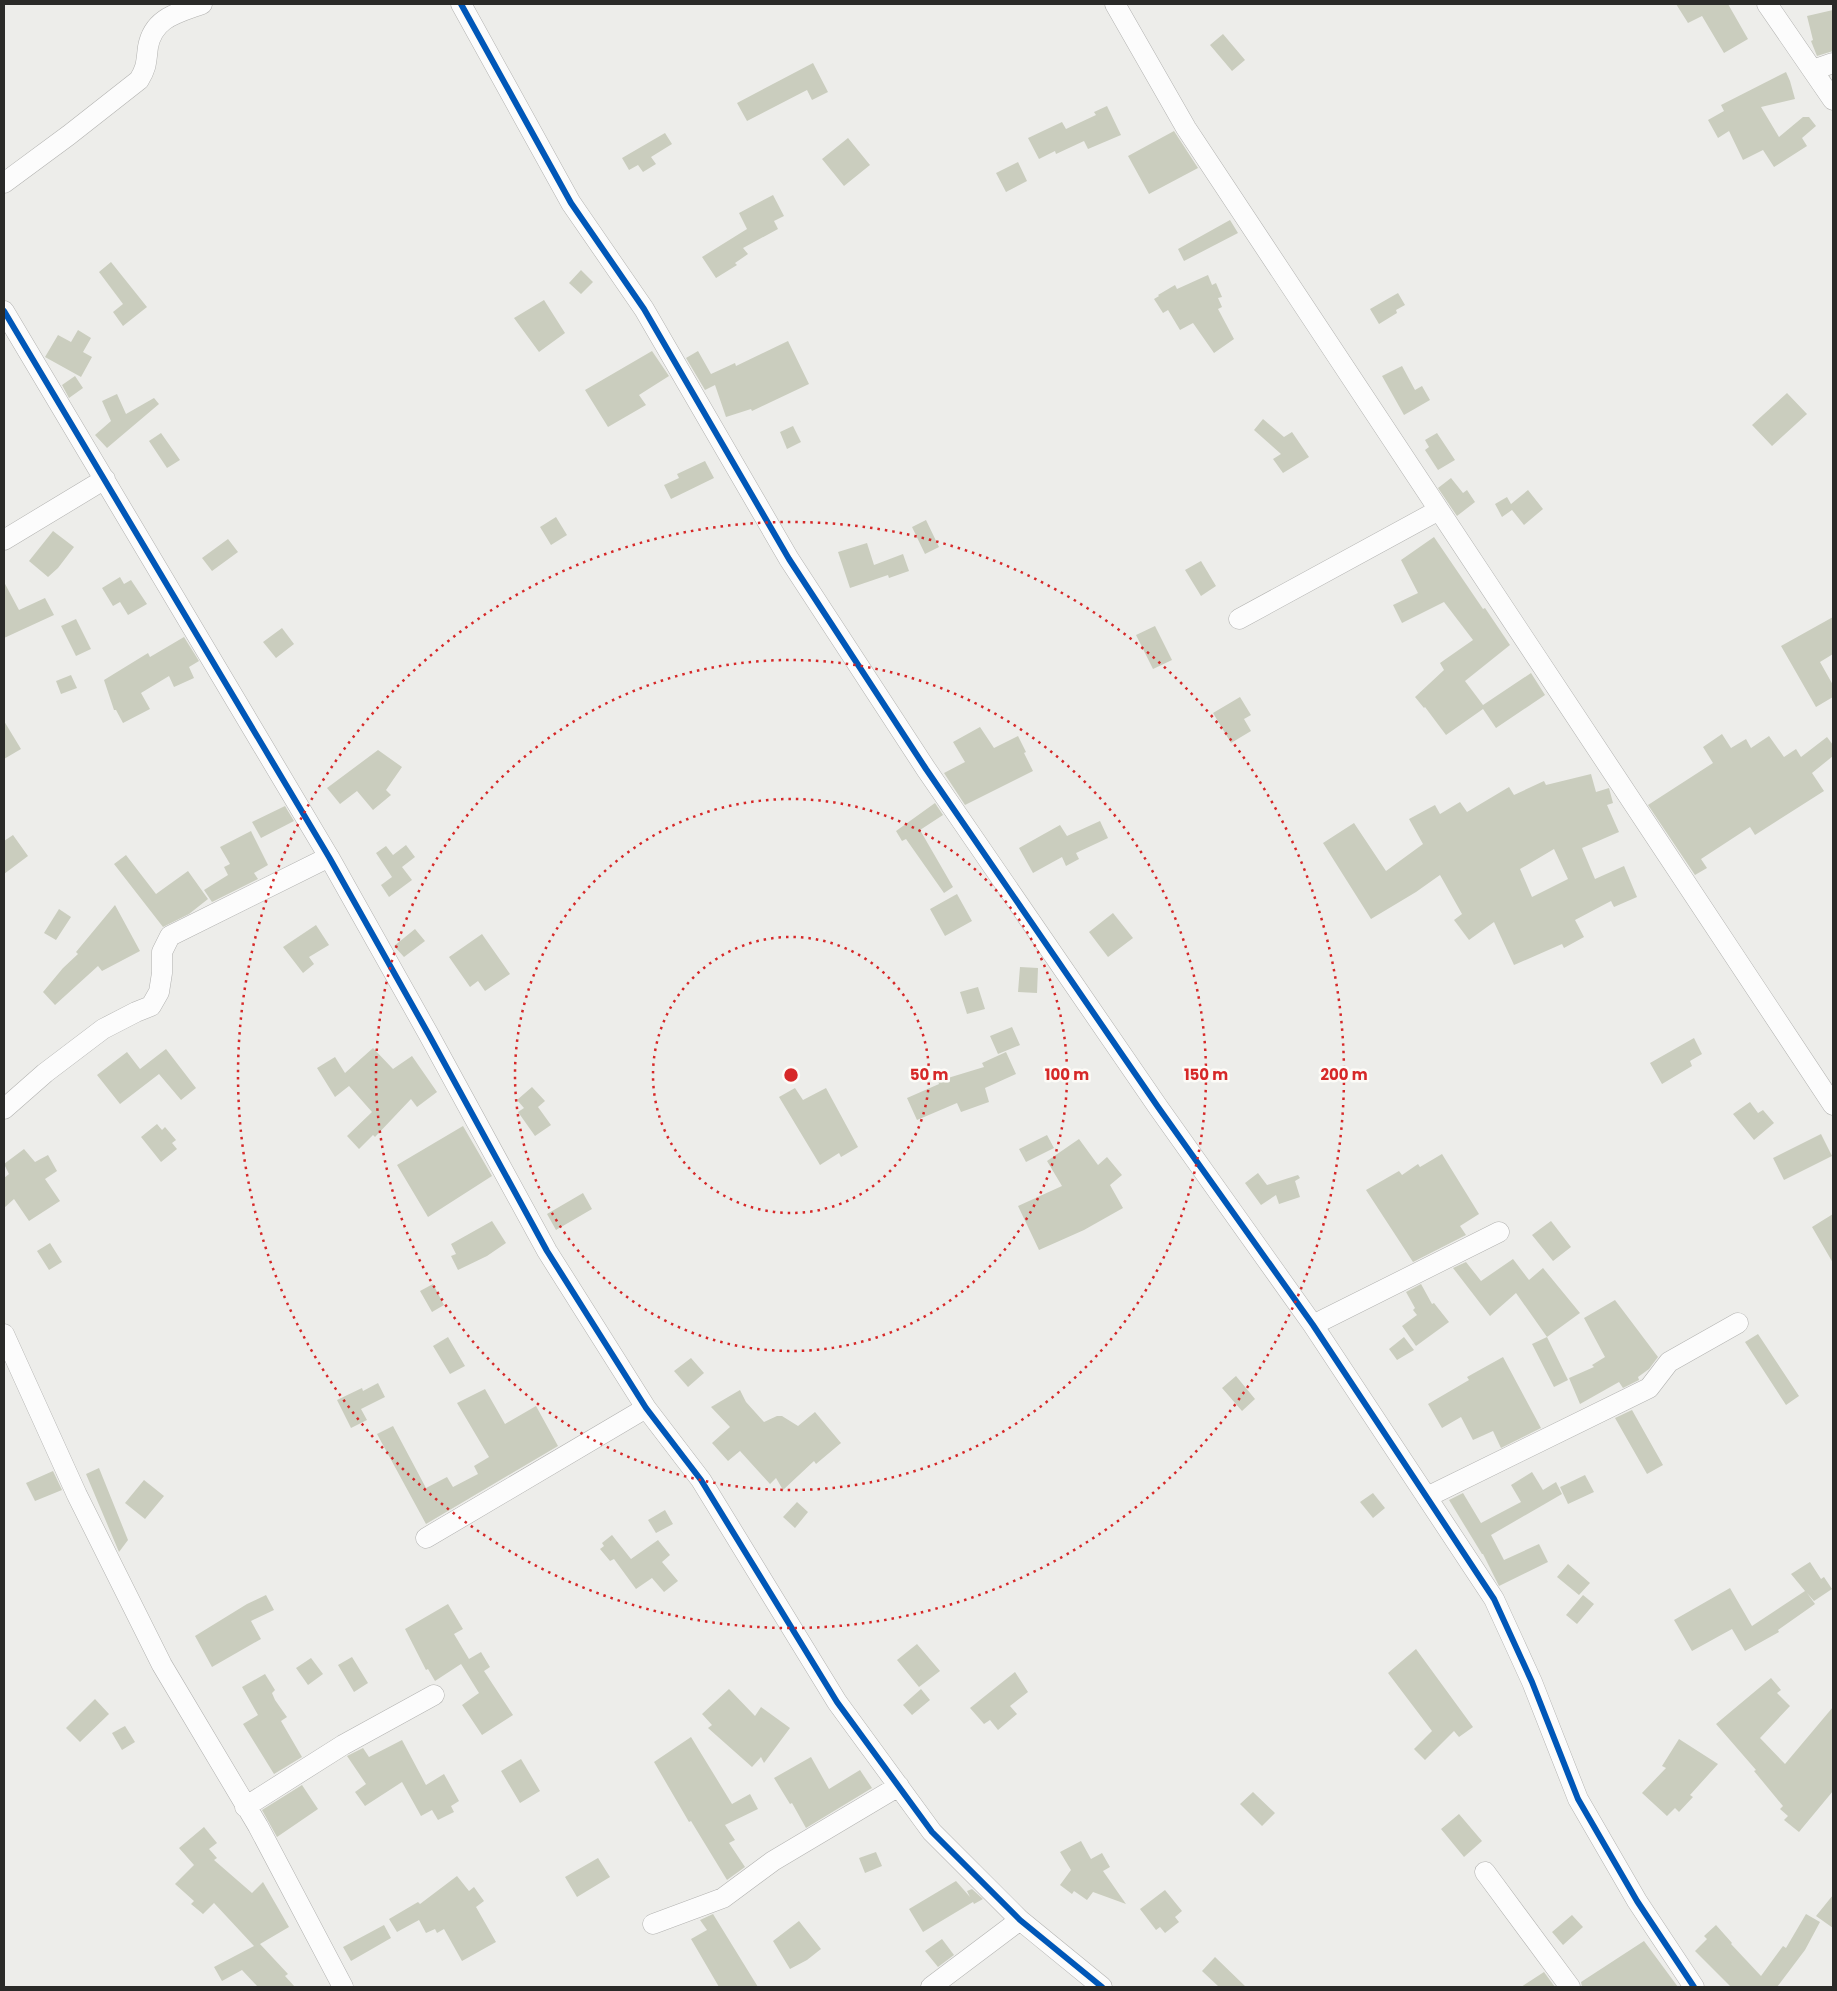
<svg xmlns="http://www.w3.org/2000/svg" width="1837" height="1991" viewBox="0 0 1837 1991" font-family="Poppins,sans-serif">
  <rect width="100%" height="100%" fill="#ededea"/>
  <path fill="#cacdbe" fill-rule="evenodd" d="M1676,4h52l20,35 -24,14 -22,-37 -14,7z
    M1833,10v41l-16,5 -6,-15 2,-1 -6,-24z
    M1223,34l22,26 -13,11 -22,-26z
    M813,63l15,29 -16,8 -5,-10 -60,31 -10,-18z
    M1786,72l4,9 5,18 -34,8 18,30 24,-20h6l7,9 -14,12 5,8 -33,21 -11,-17 -20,10 -14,-29 -11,7 -10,-18 16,-9 -3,-6z
    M1107,106l14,29 -33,14 -4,-8 -28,13 -1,-3 -16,8 -11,-21 34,-16 4,7 30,-14 -2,-3z
    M1174,131l24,37 -49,26 -21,-38z
    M665,133l7,11 -21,13 5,7 -13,8 -5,-7 -9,5 -7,-12z
    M848,138l22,27 -26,21 -22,-27z
    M1018,162l9,19 -21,11 -10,-19z
    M773,195l11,21 -10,5 4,8 -35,19 5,6 -13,9 2,2 -21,13 -14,-21 45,-28 -8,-16z
    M1230,220l8,13 -54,28 -6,-12z
    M111,262l36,45 -24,19 -10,-14 10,-8 -24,-32z
    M581,270l12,12 -12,12 -12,-11z
    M1208,275l4,10 4,-2 6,14 -4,1 4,9 -4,2 16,30 -20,14 -21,-30 -13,7 -12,-20 -5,3 -9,-14 5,-3 -1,-1 17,-10 2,4z
    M1398,293l7,12 -9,5 1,3 -18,11 -9,-15z
    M544,300l21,33 -26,19 -25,-34z
    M78,330l13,8 -8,14 9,5 -11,20 -36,-20 13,-22 13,7z
    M788,341l21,43 -57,27 -1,-2 -25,8 -11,-32 -10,5 -19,-32 12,-7 13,23 24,-11 1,3z
    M652,351l17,25 -30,19 7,10 -38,22 -23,-37z
    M1402,366l13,24 7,-4 8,14 -26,15 -22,-39z
    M75,376l8,12 -14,10 -7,-13z
    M1787,393l20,21 -35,32 -20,-21z
    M117,394l9,20 28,-16 5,6 -52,44 -12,-13 16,-14 -9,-20z
    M1263,419l21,18 8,-5 17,25 -26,16 -10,-14 8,-5 -27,-24z
    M793,426l8,16 -14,7 -7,-17z
    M161,433l19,27 -13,8 -18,-27z
    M1437,433l18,27 -17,10 -13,-20 4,-3 -4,-7z
    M705,461l9,17 -43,21 -7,-14 15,-7 -2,-4z
    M1451,478l12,15 4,-3 8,12 -18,14 -19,-28z
    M1528,490l15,19 -19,16 -12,-15 -10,7 -7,-13 12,-7 4,7z
    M556,517l11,18 -16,10 -11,-18z
    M926,520l13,27 -14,7 -13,-27z
    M53,531l21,16 -16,21 -10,9 -19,-16z
    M1434,537l49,72 2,-1 25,37 -45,36 18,24 48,-32 14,22 -49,33 -13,-19 -37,26 -21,-28 -1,1 -9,-11 29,-27 -4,-7 33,-23 -29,-38 -42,21 -9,-18 25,-12 -17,-33z
    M228,539l10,13 -26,19 -10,-13z
    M867,543l7,22 29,-11 6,17 -20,7 -1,-3 -38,13 -12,-36z
    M1201,561l15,25 -15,10 -16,-26z
    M120,577l4,7 7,-4 16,24 -19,11 -8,-13 -7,4 -11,-18z
    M4,582l15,28 26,-12 9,17 -50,23z
    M1833,617v37l-13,8 13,23v12l-17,10 -35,-61z
    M76,619l15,30 -15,7 -15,-30z
    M1155,626l17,34 -19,9 -17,-34z
    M282,628l12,16 -18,14 -13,-16z
    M184,637l15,24 -10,6 5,11 -20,9 -5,-11 -28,17 9,16 -27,14 -7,-13h-2l-10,-30 44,-27 2,4z
    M71,675l6,13 -16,6 -5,-13z
    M1240,697l11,18 -7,4 7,12 -20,12 -18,-30z
    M4,721l17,28 -17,10z
    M980,727l14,21 24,-12 8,16 -2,1 9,18 -68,34 -21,-32 21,-11 -12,-20z
    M1722,734l9,14 15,-9 5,9 18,-12 15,21 12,-8 5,8 26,-20 6,8v11l-21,17 12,18 -69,44 -5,-8 -49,32 6,9 -12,7 -47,-70 65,-42 -10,-16z
    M378,750l24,17 -16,23 5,5 -18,15 -16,-19 -17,13 -13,-16z
    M1591,774l5,18 13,-4 4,15 -6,2 12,27 -37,16 13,31 29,-13 13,31 -23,10 -3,-6 -36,19 9,17 -20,11 -2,-4 -48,21 -20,-43 -25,18 -15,-20 8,-6 -22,-39 -24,17 -45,27 -48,-76 31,-20 32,48 37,-27 -14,-25 26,-14 5,9 20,-12 7,10 42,-25 5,8 30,-14 2,4zM1554,849l14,30 -36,18 -12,-28z
    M935,803l8,12 -23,15 33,57 -9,6 -38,-54 -4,2 -6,-10z
    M285,806l9,15 -33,17 -9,-16z
    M1100,821l8,17 -32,15 3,6 -13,7 -4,-9 -29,16 -14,-25 41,-23 7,11z
    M251,831l17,34 -14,8 4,6 -46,23 -8,-12 24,-15 -4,-8 6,-3 -10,-17z
    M13,835l15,21 -24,18v-33z
    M406,845l9,12 -13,10 10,13 -23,17 -8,-12 11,-8 -16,-24 10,-7 7,9z
    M126,855l30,39 32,-23 20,28 -19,15 -26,13 -49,-63z
    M957,894l15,27 -27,15 -15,-27z
    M115,905l25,46 -38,20 -4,-5 -43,39 -12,-13 20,-24 15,-14 -2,-2z
    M59,909l12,8 -15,23 -12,-7z
    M1113,913l20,25 -25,19 -19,-25z
    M316,925l13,20 -20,12 5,7 -11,9 -20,-26z
    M415,929l10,12 -21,16 -10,-11z
    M482,934l28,40 -25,17 -7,-10 -8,6 -21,-30z
    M1020,967l18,1 -1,25 -19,-1z
    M978,987l7,22 -18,5 -7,-22z
    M1012,1027l8,18 -22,9 -8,-18z
    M1694,1038l8,16 -12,7 2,5 -30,18 -12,-21z
    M373,1048l20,21 19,-13 25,36 -20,15 -6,-8 -36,38 -2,-2 -14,14 -12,-13 25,-24 -23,-26 -14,11 -18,-29 18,-11 10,16z
    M166,1049l30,39 -15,12 -22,-26 -39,30 -23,-29 30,-23 13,17z
    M1006,1052l10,22 -31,14 4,14 -28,10 -4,-9 -40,17 -10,-22 32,-14 -1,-3 46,-14 -2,-4z
    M532,1087l13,14 -7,6 13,18 -16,11 -17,-24 6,-4 -7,-8z
    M795,1088l8,12 23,-12 32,59 -17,10 -2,-4 -19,12 -41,-68z
    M1750,1102l8,11 5,-3 11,13 -20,17 -21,-26z
    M157,1124l5,6 3,-3 11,13 -4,3 5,6 -16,13 -20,-25z
    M463,1126l29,50 -64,41 -31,-52z
    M1821,1134l11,22 -48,24 -11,-22z
    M1047,1135l7,13 -28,14 -7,-13z
    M1079,1139l19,26 9,-8 15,18 -12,10 13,23 -39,22 -45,20 -21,-44 44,-20 -15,-25z
    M24,1149l11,13 13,-7 9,16 -12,8 15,22 -31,20 -15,-22 -10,9v-30l5,-4 -5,-10z
    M1442,1154l37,60 -19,12 6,9 -53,27 -47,-72 33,-19 3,4 16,-11 2,3z
    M1258,1173l9,12 31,-10 2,3 -5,3 5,16 -21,7 -3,-9 -15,10 -16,-22z
    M583,1193l9,16 -36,21 -9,-16z
    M1833,1214v49l-21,-36z
    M492,1221l14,22 -19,13 -29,14 -7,-14 5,-2 -5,-10z
    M1551,1221l20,26 -18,14 -21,-26z
    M50,1243l12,19 -13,8 -12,-19z
    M1513,1259l16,21 14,-12 37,45 -33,24 -31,-44 -26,23 -37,-48 13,-6 15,19z
    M433,1284l11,21 -12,7 -12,-21z
    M1421,1284l11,20 2,-1 15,19 -33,24 -14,-20 15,-11 -4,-5 2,-2 -9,-16z
    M1615,1300l43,57 -9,12 -11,8 1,3 -16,8 -4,-6 -39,22 -11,-26 25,-11 -2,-2 13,-8 -21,-39z
    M1758,1334l41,62 -13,9 -41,-63z
    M448,1337l17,29 -15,8 -17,-28z
    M1404,1337l10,13 -17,10 -8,-11z
    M1547,1337l21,43 -14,7 -22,-43z
    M1503,1357l38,71 -40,20 -8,-17 -20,9 -12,-23 -19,11 -14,-24 41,-24 -2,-3z
    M691,1358l13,15 -16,14 -14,-16z
    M1236,1376l19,23 -13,12 -20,-23z
    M378,1383l7,14 -24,12 6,11 -16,8 -14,-28 25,-12 1,3z
    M485,1389l20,35 31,-18 22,40 -132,78 -49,-90 16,-8 33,62 21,-11 6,10 25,-13 -4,-8 15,-9 -32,-54z
    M740,1390l6,12 18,20 13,-6h5l16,10 17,-14 26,31 -25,21 -2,-3 -31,29 -7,-12 -6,6 -30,-33 -12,10 -16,-18 18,-16 -19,-20z
    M1632,1410l31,55 -16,9 -32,-56z
    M99,1468l29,72 -9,12 -33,-78z
    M53,1471l9,19 -27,11 -9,-18z
    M1532,1472l11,18 13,-8 6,12 -71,41 13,25 35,-16 9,18 -49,24 -16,-32h-1l-33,-54 14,-7 18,30 40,-21 -10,-17z
    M1585,1475l9,17 -26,12 -8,-17z
    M144,1480l20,16 -19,23 -20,-16z
    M1373,1493l12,15 -12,10 -13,-16z
    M797,1502l11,10 -13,16 -12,-11z
    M665,1510l8,14 -17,9 -8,-13z
    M612,1535l19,24 27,-19 12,15 -8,7 16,19 -14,11 -12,-14 -16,11 -22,-30 -4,2 -10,-12 4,-3 -2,-3z
    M1810,1562l11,17 3,-2 8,12 -18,12 -7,-8 8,11 -37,26 1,2 -34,19 -13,-22 -40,22 -18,-31 56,-32 22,38 53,-35 -14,-17z
    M1568,1564l22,19 -11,12 -22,-18z
    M266,1595l8,15 -23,11 10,18 -49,28 -17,-31 52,-32z
    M1583,1595l11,9 -17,20 -11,-9z
    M448,1604l15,25 -9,5 15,25 -7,4 19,-11 9,15 -6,4 29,44 -31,20 -20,-30 17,-12 -18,-29 -26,17 -7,-12 -2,1 -21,-41z
    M917,1644l23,27 -21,16 -22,-27z
    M1416,1649l57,78 -14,10 -5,-6 -29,29 -11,-11 18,-18 -44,-58z
    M352,1657l16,26 -14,9 -16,-27z
    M311,1658l12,16 -15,11 -12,-17z
    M1015,1672l13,20 -18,14 7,8 -19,16 -8,-10 -6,4 -14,-16z
    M265,1674l10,16 -3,3 3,7 12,17 -6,4 21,36 -28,17 -31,-50 15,-9 -16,-28z
    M1771,1678l10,12 -4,3 13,13 -30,32 25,26 48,-57v84l-34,41 -15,-12 4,-4 -8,-7 3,-3 -29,-35 2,-1 -40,-46z
    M729,1689l26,27 6,-9 29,21 -26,35 -3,-6 -9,10 -44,-39 4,-3 -10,-11z
    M921,1689l9,11 -18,15 -9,-10z
    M95,1699l14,15 -29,28 -14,-14z
    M125,1726l10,16 -13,8 -10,-17z
    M691,1737l41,67 18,-10 8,15 -33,16 10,15 -6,3 16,24 -18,13 -36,-59 -2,1 -35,-60z
    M1679,1739l39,25 -28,31 3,2 -14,15 -4,-4 -8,8 -25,-23 24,-25 -4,-2z
    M402,1740l24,45 18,-11 15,27 -8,5 3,6 -16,8 -6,-10 -11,6 -19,-34 -37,24 -10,-14 11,-8 -19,-28 16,-8 6,9z
    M811,1757l18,32 31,-19 12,18 -66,40 -14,-25 -2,1 -16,-26z
    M521,1759l19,32 -20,12 -19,-32z
    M302,1785l16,24 -41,28 -15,-27z
    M1253,1792l22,21 -13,13 -22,-22z
    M1459,1814l23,27 -18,16 -23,-28z
    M204,1827l13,16 -8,6 8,9 -3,2 38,33 11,-11 26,45 -29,17 28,30 -3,2 10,11h-37l-16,-17 -20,11 -8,-14 40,-21 -40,-43 -11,11 -12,-10 3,-3 -19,-17 19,-19 -15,-17z
    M1081,1841l10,18 11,-6 8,14 -7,4 23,33 -33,-12 -6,8 -13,-9 -2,3 -12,-9 11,-15 -11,-18z
    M876,1852l6,14 -17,7 -6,-15z
    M598,1858l12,19 -33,20 -12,-20z
    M457,1876l12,15 5,-4 10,14 -8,6 20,35 -34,19 -18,-32 -7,4 -2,-4 -9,4 -7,-13 -22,12 -8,-13 29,-17 2,2z
    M956,1881l14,16 -3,-6 5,-2 11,10 -9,5 -1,-2 -50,30 -14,-23z
    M1165,1890l17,21 -7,6 4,5 -14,11 -5,-6 -4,3 -16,-21z
    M1833,1895v33l-17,-12z
    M713,1914l45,73h-39l-28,-48 16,-9 -7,-10z
    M1806,1914l14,8 -15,28 -28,37h-46l-36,-36 12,-12 -3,-3 12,-11 16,18 -1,1 30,32 22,-30 3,2z
    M1572,1915l11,12 -20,18 -11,-13z
    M799,1921l22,28 -14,11 -17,9 -17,-28z
    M384,1925l7,13 -40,23 -8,-14z
    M942,1939l12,16 -16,12 -13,-16z
    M1644,1941l34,46h-96l-1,-5z
    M1215,1957l31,30h-27l-17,-16z
    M1544,1972l11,15h-34z"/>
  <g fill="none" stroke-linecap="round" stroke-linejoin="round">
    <defs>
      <path id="minor" d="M461,4l110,199 73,106 145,250 137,210 232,338 155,218 181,274 38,83 46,117 59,102 57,86
        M1115,4l71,124 647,977
        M1767,4l66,96
        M1813,70l20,-7
        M4,183l65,-48 70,-55c8,-13 7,-18 9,-33 5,-29 29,-34 54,-43
        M4,311l325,546 100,178 118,216 99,157 55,72 136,222 95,130 88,88 82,67
        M4,540l101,-61
        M1239,619l200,-109
        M4,1109l41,-36 58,-44 33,-17 15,-6 8,-14 3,-19v-21l8,-16 159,-79
        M1313,1325l186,-93
        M4,1334l73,161 85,170 96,161 85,161
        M1427,1497l222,-109 20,-26 69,-39
        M426,1538l220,-130
        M245,1807l98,-62 91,-50
        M1485,1872l85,115
        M653,1924l70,-26 50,-37 126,-75
        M931,1987l89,-67"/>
    </defs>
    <use href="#minor" stroke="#b2b2b0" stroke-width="21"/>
    <use href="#minor" stroke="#fcfcfc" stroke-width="20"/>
    <defs>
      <path id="cycleway" d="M461,4l110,199 73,106 145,250 137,210 232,338 155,218 181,274 38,83 46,117 59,102 57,86
        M4,311l325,546 100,178 118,216 99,157 55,72 136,222 95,130 88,88 82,67"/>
    </defs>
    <use href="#cycleway" stroke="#fcfbf7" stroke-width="9"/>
    <use href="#cycleway" stroke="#0057b8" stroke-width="6"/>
  </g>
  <g fill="none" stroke="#d62828" stroke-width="2.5" stroke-dasharray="2.5 5">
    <circle cx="791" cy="1075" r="138"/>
    <circle cx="791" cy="1075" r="276"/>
    <circle cx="791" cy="1075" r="415"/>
    <circle cx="791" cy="1075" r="553"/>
  </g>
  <circle cx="791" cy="1075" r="8" fill="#d62828" stroke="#fcfbf7" stroke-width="2.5"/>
  <g font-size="15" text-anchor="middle" font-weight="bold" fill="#d62828" stroke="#fcfbf7" stroke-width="5" stroke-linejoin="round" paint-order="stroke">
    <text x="929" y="1080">50 m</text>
    <text x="1067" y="1080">100 m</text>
    <text x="1206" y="1080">150 m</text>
    <text x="1344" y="1080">200 m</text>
  </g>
  <rect width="1837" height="1991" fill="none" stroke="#2a2a28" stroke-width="10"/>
</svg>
